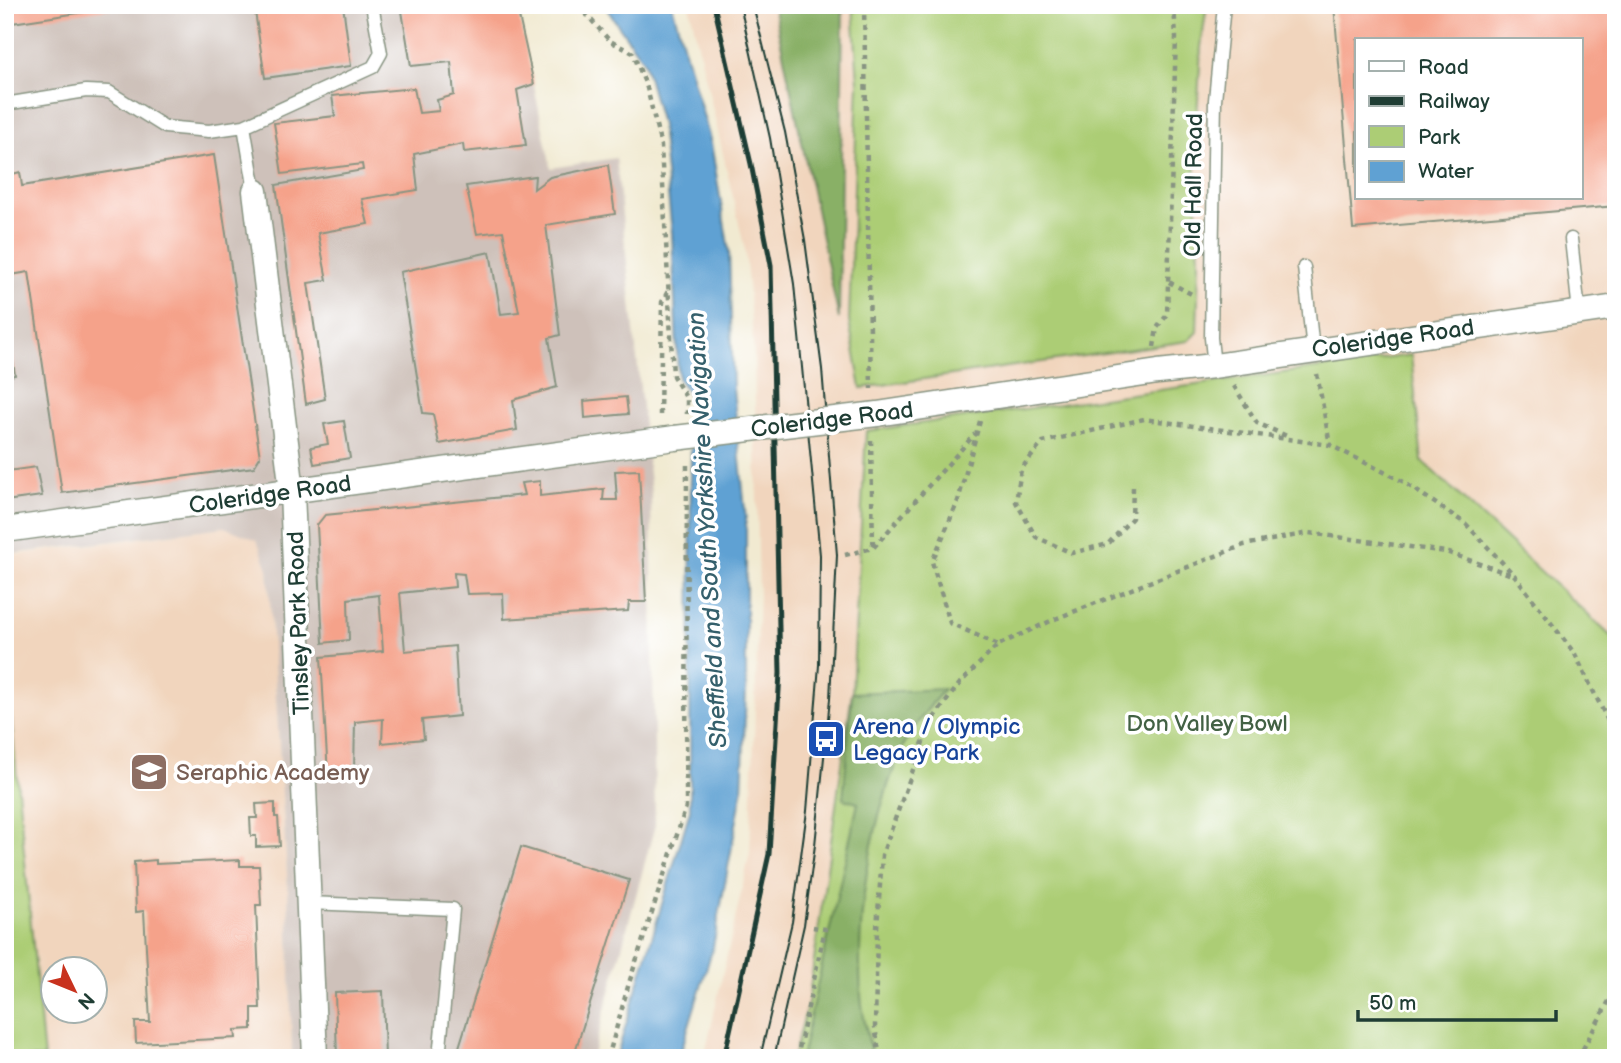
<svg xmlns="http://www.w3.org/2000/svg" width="1621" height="1063" viewBox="0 0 1621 1063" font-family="'Balsamiq Sans',sans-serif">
  <rect width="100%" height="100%" fill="#fff"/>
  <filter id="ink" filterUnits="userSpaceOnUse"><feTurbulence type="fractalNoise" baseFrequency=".0143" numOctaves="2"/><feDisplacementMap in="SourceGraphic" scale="14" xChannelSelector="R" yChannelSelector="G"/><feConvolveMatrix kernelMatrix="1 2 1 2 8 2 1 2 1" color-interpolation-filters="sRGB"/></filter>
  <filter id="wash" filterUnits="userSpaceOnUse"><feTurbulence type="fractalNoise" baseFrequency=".00686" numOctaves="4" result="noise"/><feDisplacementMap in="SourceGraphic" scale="28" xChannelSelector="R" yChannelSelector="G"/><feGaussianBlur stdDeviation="1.57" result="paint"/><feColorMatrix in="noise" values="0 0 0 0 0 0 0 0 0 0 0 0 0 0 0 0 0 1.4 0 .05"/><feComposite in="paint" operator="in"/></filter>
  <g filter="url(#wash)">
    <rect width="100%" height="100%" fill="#f1ead1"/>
    <path fill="#f1d5bd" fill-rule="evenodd" d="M689,5h927v1053h-912l46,-205 9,-258 -5,-242 -9,-103zM1357,40h224v158h-224z
      M224,527l33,12 11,30 20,320 4,169h-248l-39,-403v-99zM52,968h42v42h-42z"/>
    <path fill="#cec1ba" d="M5,5h512l34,163 65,-10 35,335 4,332 -63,233h-300l-4,-169 -20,-320 -11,-29 -33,-13 -219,28z"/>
    <path fill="#accd75" stroke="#668554" stroke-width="2" d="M853,5h354l-6,42 -6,107 4,108 -2,70 -9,9 -327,47 -12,-67 9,-238z
      M1411,355l11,106 194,180v417h-823l15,-55 44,-310 14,-262z
      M5,655l39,403h-39z"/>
    <path fill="#89b066" stroke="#54764d" stroke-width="2" d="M773,5h70l-4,314z
      M944,689c-16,20 -35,42 -45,66 -30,75 -43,159 -38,240 1,21 8,42 11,63h-71l57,-255 -15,-4 9,-106z"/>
    <path fill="#5fa1d3" stroke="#3f6f84" stroke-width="2" d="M604,5h68l39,138 18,108 4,137 13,133v168l-4,104 -29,154 -34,111h-63l74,-248 1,-413 -13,-18v-5l-6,-141 -11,-109 -17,-62z"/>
    <g id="blocks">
      <path fill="#f5a28a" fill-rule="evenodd" d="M5,5h114v2l-114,17z
        M254,5h89l8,61 -86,12z
        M401,5h104l1,7h12l16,72 -17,6 9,55 -62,7 -1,-8 -49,10 4,36 -56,9 6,25 -50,9 9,47 -19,3 17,116 -19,5 -30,-219 87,-15 -1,-6 -80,10 -8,-51 61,-7 -3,-20 82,-8 5,25 20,-2 -2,-11 17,-5 -3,-33 -40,4z
        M1334,5h282v201l-263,23zM1357,40h224v158h-224z
        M214,155l46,302 -6,10 -192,26 -33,-221 -24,4v-100l15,-4 2,14z
        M608,165l7,49 -69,11 14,110 -11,3 8,49 -44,13 4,30 -78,14 -6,-30 -10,-1 -23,-141 90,-20 11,62 18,-2 -16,-81 -26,3 -11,-48 69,-10 -1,13 16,-12z
        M5,309l10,66 -10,2z
        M626,397l2,17 -43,4 -1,-17z
        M344,421l6,37 -36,6 -3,-17 17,-3 -4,-20z
        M5,465l3,6 28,-4 6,29 -37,5z
        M639,470l7,132h-17l-1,9 -124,8 -1,-26 -36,1 -3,-20 -10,-1 1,14 -55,6 5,58 50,-5 4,70 -37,4 2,19 -42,4 1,-24 -28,3 -1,49 -26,4 -7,-118 62,-6 -4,-56 -31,4 1,41 -26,3 -6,-118 8,-10 199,-20 -3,-12 19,-2v15l64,-7 -1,11h14l-2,-29z
        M275,803v14h3l2,29 -24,1v-11h-5l-1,-18h7l-1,-14z
        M521,847l108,33 -56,178h-116l-1,-1z
        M156,860v4l84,-4v6h19l2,39h-5l4,103h-8v21l-17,1 1,8 -100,5 -1,-21h15l-6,-111 -8,1 -2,-50z
        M383,991l2,67h-48l-2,-65z"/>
    </g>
  </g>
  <g filter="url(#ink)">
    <use href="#blocks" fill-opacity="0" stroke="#889482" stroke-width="2"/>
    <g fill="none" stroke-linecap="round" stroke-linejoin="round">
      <defs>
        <path id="lane" d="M5,104l81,-13 23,1 56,35 44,4 35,-5 129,-59 8,-14 -9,-48
          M244,126l11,65
          M1571,239l8,73
          M1304,267l9,83
          M1214,366l-3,-28 4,-238 9,-95
          M309,903l144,6 -14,149"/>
        <path id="street" d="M255,191l37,300 23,567
          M877,414l281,-42 56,-6 402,-59
          M5,530l670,-92"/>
      </defs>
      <use href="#lane" stroke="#889482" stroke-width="15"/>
      <use href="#street" stroke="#889482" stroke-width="27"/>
      <path stroke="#889482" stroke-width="4.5" stroke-dasharray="5 5" stroke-linecap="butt" d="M578,5l32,36 23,12 14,35 14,58 12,230 14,23v15
        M864,5l7,384
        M1169,282l26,14
        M1154,347l3,-19 10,-13 9,-278 -2,-32
        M1317,374l13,71
        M1234,386l23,37 32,14
        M660,415l2,-113 7,-13
        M980,421l-22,80 -26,61 18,61 48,22
        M871,440l2,108
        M1133,487l-1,31 -24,26 -36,9 -36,-16 -20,-35 5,-33 22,-27 101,-23 186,26 72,36 64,43 49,52 60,78 33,67 8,30
        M845,555l28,-7 102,-114
        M608,1058l21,-75 57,-176 1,-346
        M797,1058l28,-129 -12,-2
        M880,1058l-5,-31 2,-98 5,-74 48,-132 30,-40 38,-38 57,-26 189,-74 65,-12 137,19 69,24
        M1578,1058l38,-70"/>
      <use href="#lane" stroke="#fff" stroke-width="12"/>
      <use href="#street" stroke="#fff" stroke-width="24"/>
      <path stroke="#1f3d34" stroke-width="2" d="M740,5l30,133 24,146 26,271 -1,110 -12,146 -15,111 -32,136
        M753,5l32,127 20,108 17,129 15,186 -7,144 -15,146 -11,80 -30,133"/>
      <path stroke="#1f3d34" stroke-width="5" d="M714,5l37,159 20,101 9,408 -11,181 -45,204"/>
      <defs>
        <path id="street-bridge" d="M675,438l202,-24"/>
      </defs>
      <use href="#street-bridge" stroke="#889482" stroke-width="27" stroke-linecap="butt"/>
      <use href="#street-bridge" stroke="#fff" stroke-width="24"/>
    </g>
  </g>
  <defs>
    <symbol id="bus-square" viewBox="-11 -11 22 22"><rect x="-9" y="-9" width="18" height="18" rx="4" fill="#1a4fb4" stroke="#fff"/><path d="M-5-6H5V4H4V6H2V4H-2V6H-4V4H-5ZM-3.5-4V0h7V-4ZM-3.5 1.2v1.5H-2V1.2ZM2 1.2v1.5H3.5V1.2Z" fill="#fff"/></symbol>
    <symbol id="school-square" viewBox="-11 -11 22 22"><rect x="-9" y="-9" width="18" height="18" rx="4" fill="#8d6e63" stroke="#fff"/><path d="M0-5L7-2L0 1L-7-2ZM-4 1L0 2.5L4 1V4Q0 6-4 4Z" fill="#fff"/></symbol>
  </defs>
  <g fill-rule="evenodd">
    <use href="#bus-square" x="804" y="717" width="44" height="44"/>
    <use href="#school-square" x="127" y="750" width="44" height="44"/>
  </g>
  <g text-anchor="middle" stroke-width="7" stroke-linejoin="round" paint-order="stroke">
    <g font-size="23" fill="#1f3d34" stroke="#fff">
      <text transform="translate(1193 185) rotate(-89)" y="8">Old Hall Road</text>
      <text transform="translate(1393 338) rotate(-8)" y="8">Coleridge Road</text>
      <text transform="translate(832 419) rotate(-7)" y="8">Coleridge Road</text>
      <text transform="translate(270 494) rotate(-8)" y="8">Coleridge Road</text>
      <text transform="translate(298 623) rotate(-92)" y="8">Tinsley Park Road</text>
    </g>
    <g font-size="23" fill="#426144" stroke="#fff">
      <text x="1207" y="731">Don Valley Bowl</text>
    </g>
    <g font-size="23" fill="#164399" stroke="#fff" text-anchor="start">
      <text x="853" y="734">Arena / Olympic<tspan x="853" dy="26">Legacy Park</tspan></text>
    </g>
    <g font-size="23" fill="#785e54" stroke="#fff" text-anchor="start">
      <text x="176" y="780">Seraphic Academy</text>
    </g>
    <g font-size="24" font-style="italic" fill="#35606c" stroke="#fff">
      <text transform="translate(707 530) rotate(-93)" y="8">Sheffield and South Yorkshire Navigation</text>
    </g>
  </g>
  <rect width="1621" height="1063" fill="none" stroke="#fff" stroke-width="28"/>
  <rect x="1355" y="38" width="228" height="161" fill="#ffffff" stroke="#a5b1ae" stroke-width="2"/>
  <rect x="1369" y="61" width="35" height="10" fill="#ffffff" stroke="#a5b1ae" stroke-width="2"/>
  <text x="1418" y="74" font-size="21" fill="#1f3d34">Road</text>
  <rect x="1369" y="96" width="35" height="10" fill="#1f3d34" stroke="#a5b1ae" stroke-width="2"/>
  <text x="1418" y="108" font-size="21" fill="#1f3d34">Railway</text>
  <rect x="1369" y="126" width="35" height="21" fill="#accd75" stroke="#a5b1ae" stroke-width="2"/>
  <text x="1418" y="144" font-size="21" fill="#1f3d34">Park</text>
  <rect x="1369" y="161" width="35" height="21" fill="#5fa1d3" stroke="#a5b1ae" stroke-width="2"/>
  <text x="1418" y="178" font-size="21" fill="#1f3d34">Water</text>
  <g transform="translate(74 990) rotate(133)"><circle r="33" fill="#ffffff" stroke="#a5b1ae" stroke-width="2"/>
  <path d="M0-5L12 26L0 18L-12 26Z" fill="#c8321e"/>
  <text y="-10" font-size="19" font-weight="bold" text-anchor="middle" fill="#1f3d34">N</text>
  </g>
  <path d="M1358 1010v10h198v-10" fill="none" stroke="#1f3d34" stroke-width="3.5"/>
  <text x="1369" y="1010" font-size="21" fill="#1f3d34" stroke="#ffffff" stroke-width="5" paint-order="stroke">50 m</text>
</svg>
